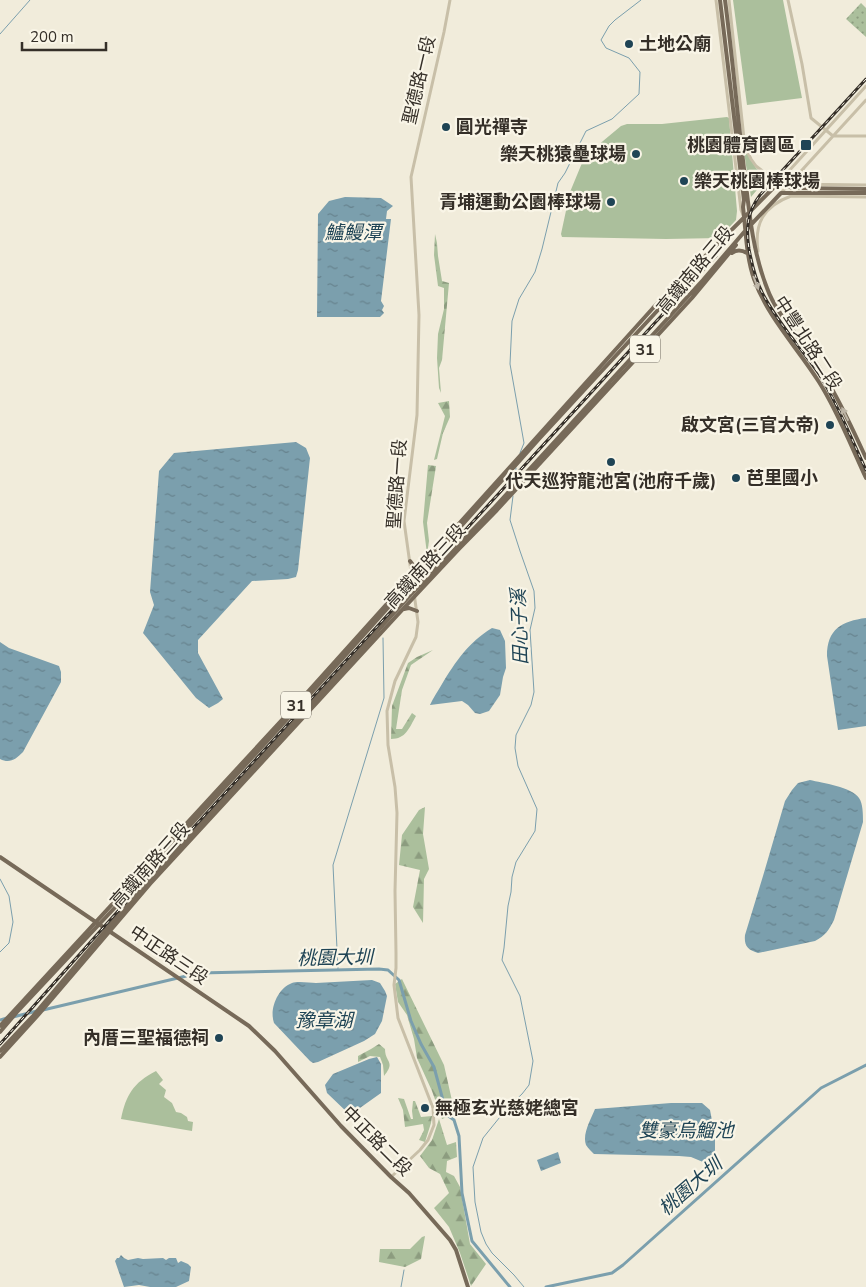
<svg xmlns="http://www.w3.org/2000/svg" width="866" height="1287" viewBox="0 0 866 1287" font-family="'Nunito Sans','Noto Sans TC',sans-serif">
  <defs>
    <pattern id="grass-dots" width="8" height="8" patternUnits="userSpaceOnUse" patternTransform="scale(1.25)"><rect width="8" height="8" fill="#abbf9c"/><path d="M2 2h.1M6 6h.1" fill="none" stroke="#8c9c7f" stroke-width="1.8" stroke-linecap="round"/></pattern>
    <pattern id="forest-firs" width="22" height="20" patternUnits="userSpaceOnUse" patternTransform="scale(1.25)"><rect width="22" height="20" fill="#abbf9c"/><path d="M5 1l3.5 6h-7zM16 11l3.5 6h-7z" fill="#8c9c7f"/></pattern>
    <pattern id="water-ripples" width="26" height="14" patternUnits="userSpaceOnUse" patternTransform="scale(1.25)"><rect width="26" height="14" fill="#7b9fad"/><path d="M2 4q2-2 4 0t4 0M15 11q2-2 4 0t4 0" fill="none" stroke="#66828d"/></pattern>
  </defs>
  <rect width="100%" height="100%" fill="#f1ecdb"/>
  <path fill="url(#grass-dots)" d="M861,3l5,5v29l-20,-18z"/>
  <path fill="url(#forest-firs)" d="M435,234l2,9 1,13 4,25 7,2 -7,77 -3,8 2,25 -2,-5 -2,-30 1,-24 6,-25v-21l-6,-2 -4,-31z
    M449,401l1,16 -7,16 -6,26 -3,1 11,-44 -7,-13z
    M428,465l8,1 -9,57 2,18 -2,13 -4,-32z
    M433,650l-22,15 -9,25 -6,39h6l10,-16 4,3c-7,12 -10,23 -25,23l1,-33 16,-43 9,-6z
    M425,807l-2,27 6,35 -5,10 -1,44 -10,-16 7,-37 -21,-5 3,-30 17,-25z
    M402,979l42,86 11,49 -13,5 -10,-28 -15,-33 -3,-19 -7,-24 -9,-13 -3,-18z
    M379,1044l6,5c0,14 11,12 -1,27l-1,-11 -3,-8 -10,-1 -12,6v-6l13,-7z
    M398,1098l6,1 7,20h2l-1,-8 1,-10h2l6,16 11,-1 -1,7 -6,19 -6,-2 5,-10 -1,-6 -18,3 -2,-17z
    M439,1119l8,26 9,-3 1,15 -10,4 -1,11 8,4 6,11 10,57 16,20 -15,22 -11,-33 -11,-26 -15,-19 15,-15 -9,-19 -11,-6 -9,-12 12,-16z
    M425,1236l-4,23 -16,8 -26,-5 1,-13h30l12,-12z"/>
  <path fill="#abbf9c" d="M733,0h50l19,98 -55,7z
    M727,117l2,1 8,93 -1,9 -17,18 -53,1 -104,-2 -1,-3 9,-42 12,-29 15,-17 24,-20 6,-2h35z
    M743,146l13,22 11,10 -16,19z
    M156,1071l7,9 -4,4 7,6 -2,7 8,6 4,9 5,1 6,4 1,4 5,1 -1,9 -71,-12c5,-24 12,-36 35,-48z"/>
  <path fill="url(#water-ripples)" d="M345,197l36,1 12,8 -6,5 -1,8h5l-10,82 3,5 -2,4 2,3 -4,4h-63l1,-103 11,-13z
    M296,442l10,6 4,10 -12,112 -2,7 -8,2 -36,2 -54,59v13l25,46 -5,4 -9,5 -13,-10 -53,-65 11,-28 -4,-13 9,-121 15,-18z
    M866,618v108l-28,4 -11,-74c0,-27 15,-35 39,-38z
    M492,628l8,2 5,11 1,27 -3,9 -3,18 -11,16 -9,3 -5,-1 -7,-8 -6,-4 -32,4c3,-7 8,-14 12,-21 14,-23 26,-41 50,-56z
    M0,642l9,6 50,18 2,6v10l-38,70c-7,7 -13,12 -23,7z
    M810,780c12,3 42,7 49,18 4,5 4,17 4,24l-29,98c-5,10 -9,16 -19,21l-57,12c-11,-3 -14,-8 -13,-18l18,-59 22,-75 7,-11 6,-7z
    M372,980l8,3 5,8 2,5 -5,25 -7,13 -11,7 -46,21 -5,1 -3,-2 -36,-38c-5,-14 4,-35 18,-40 6,-2 18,0 24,0 19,-1 37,-2 56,-3z
    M377,1057l4,7v29l-31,22 -23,-22 -2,-8 8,-11 36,-15z
    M671,1103h31l8,7 5,26v23l-12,3 -12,-5 -12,-1 -85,-2c-2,-2 -6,-6 -8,-9 -4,-11 5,-26 9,-36z
    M558,1152l3,11 -20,8 -4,-11z
    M121,1255l3,3 4,2 10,-2 5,1 20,-1 3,2 3,-2h7l2,5 3,-2 7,3 3,3 -2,14 -13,6h-26l-11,-2 -15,2 -9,-26 2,-3h2z"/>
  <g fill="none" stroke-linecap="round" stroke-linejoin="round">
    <path stroke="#7b9fad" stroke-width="1" d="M0,34l30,-34
      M520,453l4,-10 -14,-79 2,-43 7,-22 16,-27 7,-23 16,-66 7,-10 21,-42 26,-12 27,-25 1,-22 -11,-14 -23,-10 -5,-8 8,-14 6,-6 26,-20
      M514,484l2,-16
      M513,496l-3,24 10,31 14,40 1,17 -5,22 4,62 -3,13 -15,30 -1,13 3,18 19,43 -2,22 -19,31 -4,15 -1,15 -3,14 -4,42 -2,12 18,36 13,65 -4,24 -7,9 -14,13 -25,31 -10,29 2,35 6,30 5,12 6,9 22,22 10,12
      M0,879l9,17 4,26 -4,21 -9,9
      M338,970l-5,-105 51,-167 -1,-60
      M401,1287l3,-17"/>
    <path stroke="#7b9fad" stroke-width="3" d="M43,1010l156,-37 180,-4 9,1 11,10 12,41 10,23 13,23 13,48 7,5 5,16 3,57 10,48 38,46
      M13,1017l24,-6
      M0,1020l7,-2
      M546,1287l66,-14 11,-8 198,-177 45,-23"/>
    <path stroke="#c8bfa8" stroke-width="3" d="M716,0l25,210 2,5
      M729,0l16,148
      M788,0l14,64 9,54 22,18h33
      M745,147l6,12 5,7 13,10 2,4 7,3
      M804,168c-3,7 0,12 6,16
      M778,183l88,-97
      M788,184l78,1
      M781,193l85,-93
      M758,251c-4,-28 6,-45 33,-55l75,1
      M391,1177l29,-27 8,-10 6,-15 -1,-17 -35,-90 -4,-33 2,-17v-15l-1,-62 2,-78 -2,-26 -7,-42 -1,-34 8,-30 21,-44 2,-15 -14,-101 13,-106 2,-100 -8,-138 33,-145 6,-32"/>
    <path stroke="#776a59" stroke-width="4" d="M720,0l24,200 -1,7c3,24 3,49 11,72 14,39 43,68 65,103 19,30 32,64 47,96
      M725,0c8,61 13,123 21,185 4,35 8,70 21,103 6,17 17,31 28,45 11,14 21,29 30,44 16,26 28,53 41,81
      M732,253c5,-4 10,-3 15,0
      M410,561l3,4 6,1 2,-1
      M404,609l5,-1 8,3
      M0,857l249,169 26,25 66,75 50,51 18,16 41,47 6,10 12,37
      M0,1026l304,-330 349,-388c41,-42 84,-82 125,-125l15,5 73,1
      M0,1032l17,-20 105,-112 221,-242 196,-219 166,-180
      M0,1051l33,-35 94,-111 287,-314 79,-82 87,-95 123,-134 42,-49 36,-38h85
      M0,1057l39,-43 111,-130 265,-288 44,-47 38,-39 195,-212 44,-53"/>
    <defs>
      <path id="rail" d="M866,79l-106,116c-13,17 -14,34 -11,54 3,16 7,33 15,47 15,28 37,52 55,78 19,30 32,64 47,96
        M0,1044l142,-160 199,-218 375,-410"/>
    </defs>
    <use href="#rail" stroke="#352f28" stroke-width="3"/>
    <use href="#rail" stroke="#f9f5e7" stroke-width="1" stroke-dasharray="4" stroke-linecap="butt"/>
  </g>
  <defs><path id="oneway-solid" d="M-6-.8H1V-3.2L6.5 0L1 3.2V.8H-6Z" transform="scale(1.25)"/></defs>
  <g fill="#beb6a7">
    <use href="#oneway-solid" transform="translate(756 283) rotate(69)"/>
    <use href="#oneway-solid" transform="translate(845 414) rotate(-116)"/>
  </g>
  <g fill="#1f4455" stroke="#f9f5e7" stroke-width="2">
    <circle cx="629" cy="44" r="5"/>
    <circle cx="446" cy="127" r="5"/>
    <rect x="800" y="139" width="12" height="12" rx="2.5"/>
    <circle cx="636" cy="154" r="5"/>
    <circle cx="684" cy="181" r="5"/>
    <circle cx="611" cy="202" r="5"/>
    <circle cx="830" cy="425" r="5"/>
    <circle cx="611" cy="462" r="5"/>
    <circle cx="736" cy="478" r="5"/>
    <circle cx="219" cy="1038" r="5"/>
    <circle cx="425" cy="1108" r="5"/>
  </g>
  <g text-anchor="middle" stroke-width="4.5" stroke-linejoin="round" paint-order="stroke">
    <g fill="#f9f5e7" stroke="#706a61" stroke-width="1">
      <rect x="630" y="335.5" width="30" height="27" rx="4"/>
      <rect x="281" y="691.5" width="30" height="27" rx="4"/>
    </g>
    <g font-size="16" font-weight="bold" fill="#352f28">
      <text x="645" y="355">31</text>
      <text x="296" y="711">31</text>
    </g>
    <g font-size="18" font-weight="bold" fill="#352f28" stroke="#f9f5e7" text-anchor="start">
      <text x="639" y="50">土地公廟</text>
      <text x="456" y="133">圓光禪寺</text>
      <text x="795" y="151" text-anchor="end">桃園體育園區</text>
      <text x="626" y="160" text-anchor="end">樂天桃猿壘球場</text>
      <text x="694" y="187">樂天桃園棒球場</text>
      <text x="601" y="208" text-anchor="end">青埔運動公園棒球場</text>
      <text x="820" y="431" text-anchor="end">啟文宮(三官大帝)</text>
      <text x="746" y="484">芭里國小</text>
      <text x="611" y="487" text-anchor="middle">代天巡狩龍池宮(池府千歲)</text>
      <text x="209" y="1044" text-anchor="end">內厝三聖福德祠</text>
      <text x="435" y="1114">無極玄光慈姥總宮</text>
    </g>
    <g font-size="18" fill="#352f28" stroke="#f9f5e7">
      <text transform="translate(419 80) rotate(-77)" y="6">聖德路一段</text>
      <text transform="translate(695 270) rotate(-50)" y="6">高鐵南路三段</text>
      <text transform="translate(808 343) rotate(57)" y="6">中豐北路二段</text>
      <text transform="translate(397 484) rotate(-86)" y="6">聖德路一段</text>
      <text transform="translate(425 566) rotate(-47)" y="6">高鐵南路三段</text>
      <text transform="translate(150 865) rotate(-48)" y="6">高鐵南路三段</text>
      <text transform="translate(169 955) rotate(34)" y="6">中正路三段</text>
      <text transform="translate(377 1141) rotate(45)" y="6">中正路二段</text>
    </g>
    <g font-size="19" font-style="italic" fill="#1f4455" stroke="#f9f5e7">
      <text x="353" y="239">鱸鰻潭</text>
      <text transform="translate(519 627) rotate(-92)" y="7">田心子溪</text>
      <text transform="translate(335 957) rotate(-1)" y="7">桃園大圳</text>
      <text x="324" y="1027">豫章湖</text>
      <text x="686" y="1137">雙豪烏鰡池</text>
      <text transform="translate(690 1186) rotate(-41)" y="7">桃園大圳</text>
    </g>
  </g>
  <path d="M22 42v8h84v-8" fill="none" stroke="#352f28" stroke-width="2.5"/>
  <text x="30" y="42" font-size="15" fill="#352f28" stroke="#f9f5e7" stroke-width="4" paint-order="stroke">200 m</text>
</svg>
